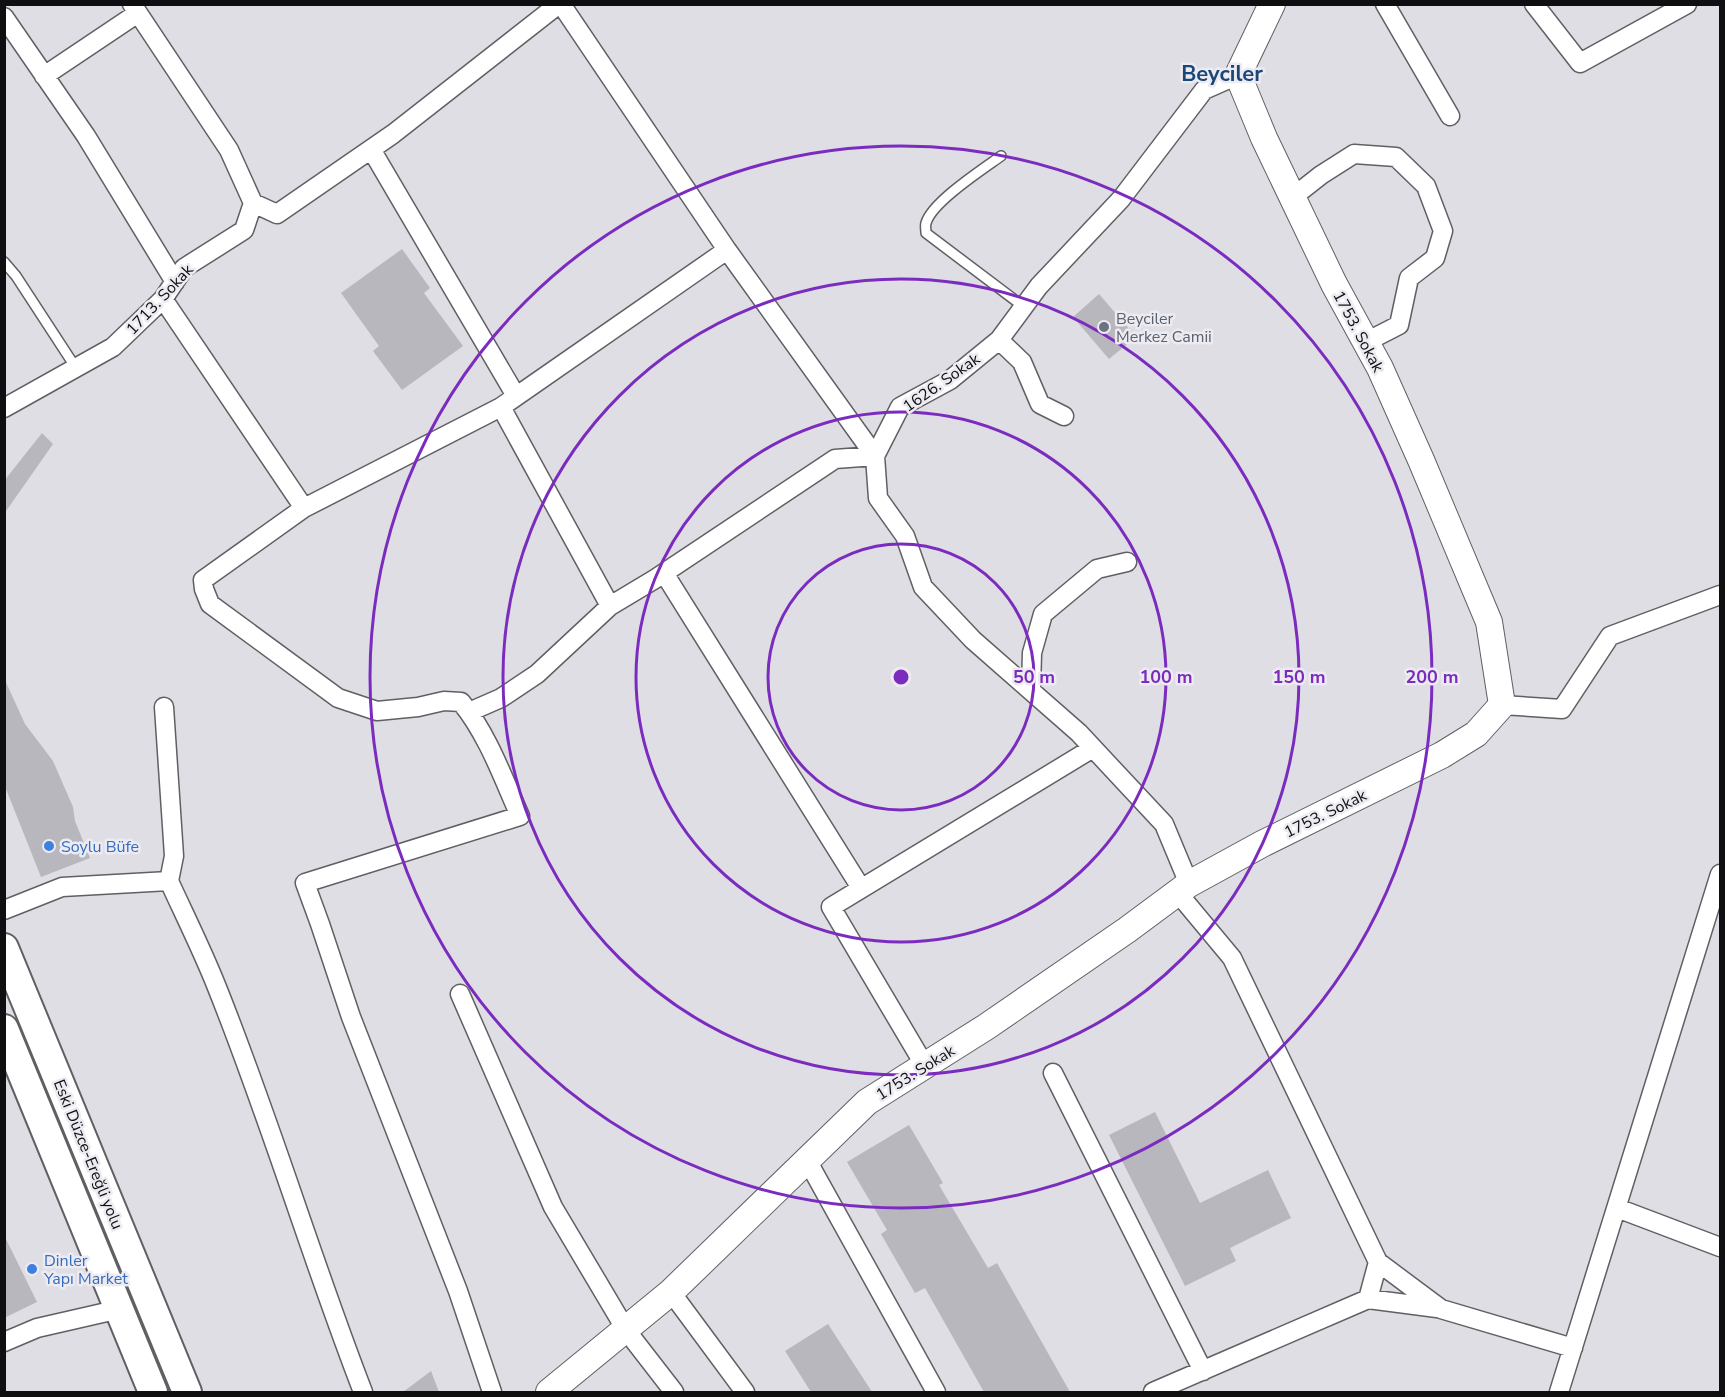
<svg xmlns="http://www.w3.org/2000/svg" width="1725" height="1397" viewBox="0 0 1725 1397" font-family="'Nunito Sans',sans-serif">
  <rect width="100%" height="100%" fill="#dfdee4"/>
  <path fill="#b8b7bd" d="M402,249l28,39 -6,5 39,53 -61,44 -29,-39 6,-5 -38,-53z
    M1099,294l37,43 -27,22 -36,-42z
    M42,433l11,11 -49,70v-33z
    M4,678l21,46 28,37 20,46 2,14 15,37 -49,19 -37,-93z
    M1155,1112l45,91 68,-33 23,48 -61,30 6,13 -51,25 -76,-151z
    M909,1125l34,58 -4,2 49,83 9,-5 73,129h-86l-59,-104 -10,5 -34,-59 6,-4 -40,-68z
    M4,1235l33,67 -33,16z
    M828,1324l44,68h-61l-26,-41z
    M431,1371l8,21h-36z"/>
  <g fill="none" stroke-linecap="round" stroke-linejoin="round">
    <defs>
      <path id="lane" d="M1001,156c-18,13 -69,46 -75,67 -1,3 0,6 0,10l98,74
        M4,262l12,14 60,92"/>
      <path id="street" d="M561,4l166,246 148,206
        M1385,4l65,112
        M1534,4l46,59 107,-59
        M4,17l82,119 89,146
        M44,76l94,-63
        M371,149l145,247
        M1293,197l28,-22 33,-21 42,3 30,29 17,45 -8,27 -26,20 -10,47 -33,17
        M253,203l24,11 116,-80 166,-130
        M163,299l141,209
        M999,340l23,22 18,42 24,12
        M501,407l109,199
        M4,408l109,-61 50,-48 21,-31 60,-38 9,-27 -24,-53 -97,-146
        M664,573l197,315
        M1031,689l1,-36 11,-39 54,-45 30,-7
        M1502,705l60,4 48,-73 110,-41
        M164,707l10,149 -5,25
        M469,712l32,-14 36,-24 73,-68 45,-27 180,-120 40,-3
        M1189,884l-25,-60 -85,-91 -106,-93 -50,-53 -18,-51 -27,-38 -3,-42 25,-49 50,-27 49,-40 40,-54 82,-87 83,-109 34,-15
        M1177,892l55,66 146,304 63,47 132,39
        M4,910l58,-23 107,-6c16,35 33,69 47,104 54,134 95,273 147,407
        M460,994l93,213 73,123 48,62
        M925,1066l-94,-159 262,-159
        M1053,1073l150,298
        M807,1160l129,232
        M1617,1208l103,39
        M671,1292l74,100
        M1368,1299l10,-37
        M4,1342l33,-14 83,-19
        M492,1392l-34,-101 -107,-274 -31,-93 -15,-41 215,-67c-17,-38 -32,-81 -59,-114l-17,-1 -26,6 -41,4 -39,-13 -128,-94 -6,-15 -1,-9 101,-72 197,-101 226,-157
        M1153,1392l215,-93 69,9
        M1559,1392l161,-518"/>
      <path id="secondary" d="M549,1392l122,-100 196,-190 119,-75 141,-97 62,-46 73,-40 180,-89 34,-21 26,-29 -13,-83 -68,-162 -41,-92 -46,-84 -70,-146 -26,-63 34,-71"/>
      <path id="primary" d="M4,948l183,444
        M4,1029l149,363"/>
    </defs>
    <use href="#lane" stroke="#605f64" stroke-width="12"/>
    <use href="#street" stroke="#605f64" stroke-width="21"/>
    <use href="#secondary" stroke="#605f64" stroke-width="28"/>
    <use href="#primary" stroke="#605f64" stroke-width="32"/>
    <use href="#lane" stroke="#fff" stroke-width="9"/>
    <use href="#street" stroke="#fff" stroke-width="18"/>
    <use href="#secondary" stroke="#fff" stroke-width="26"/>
    <use href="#primary" stroke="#fff" stroke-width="28"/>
  </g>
  <g fill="none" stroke="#7b2cbf" stroke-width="3">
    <circle cx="901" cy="677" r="133"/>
    <circle cx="901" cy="677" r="265"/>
    <circle cx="901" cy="677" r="398"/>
    <circle cx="901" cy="677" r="531"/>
  </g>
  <circle fill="#6b7280" stroke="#edebf2" stroke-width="2" cx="1104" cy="327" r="6"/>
  <g fill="#3f7fe0" stroke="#edebf2" stroke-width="2">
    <circle cx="49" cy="846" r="6"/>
    <circle cx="32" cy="1269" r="6"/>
  </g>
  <g text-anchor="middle" stroke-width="5" stroke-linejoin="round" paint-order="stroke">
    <g font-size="16" fill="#0f0e10" stroke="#edebf2">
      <text transform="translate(159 299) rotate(-47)" y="6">1713. Sokak</text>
      <text transform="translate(1359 331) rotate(62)" y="6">1753. Sokak</text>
      <text transform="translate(941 382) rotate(-35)" y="6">1626. Sokak</text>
      <text transform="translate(1325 813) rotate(-26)" y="6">1753. Sokak</text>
      <text transform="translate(915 1072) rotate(-32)" y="6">1753. Sokak</text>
      <text transform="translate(89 1154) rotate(68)" y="6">Eski Düzce-Ereğli yolu</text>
    </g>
    <g font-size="16" fill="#5b616d" stroke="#edebf2" text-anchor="start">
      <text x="1116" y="324">Beyciler<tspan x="1116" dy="18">Merkez Camii</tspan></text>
    </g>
    <g font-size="16" fill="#366cbe" stroke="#edebf2" text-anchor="start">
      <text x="61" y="852">Soylu Büfe</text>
      <text x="44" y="1266">Dinler<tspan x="44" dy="18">Yapı Market</tspan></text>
    </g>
    <g font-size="22" font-weight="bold" fill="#1b467a" stroke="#edebf2">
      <text x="1222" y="81">Beyciler</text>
    </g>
  </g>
  <circle cx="901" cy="677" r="9" fill="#7b2cbf" stroke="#edebf2" stroke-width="3"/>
  <g font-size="18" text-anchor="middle" font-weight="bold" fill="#7b2cbf" stroke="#edebf2" stroke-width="5" stroke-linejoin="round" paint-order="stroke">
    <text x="1034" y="683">50 m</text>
    <text x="1166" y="683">100 m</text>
    <text x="1299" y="683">150 m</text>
    <text x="1432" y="683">200 m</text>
  </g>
  <rect width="1725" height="1397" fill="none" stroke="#0f0e10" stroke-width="12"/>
</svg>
